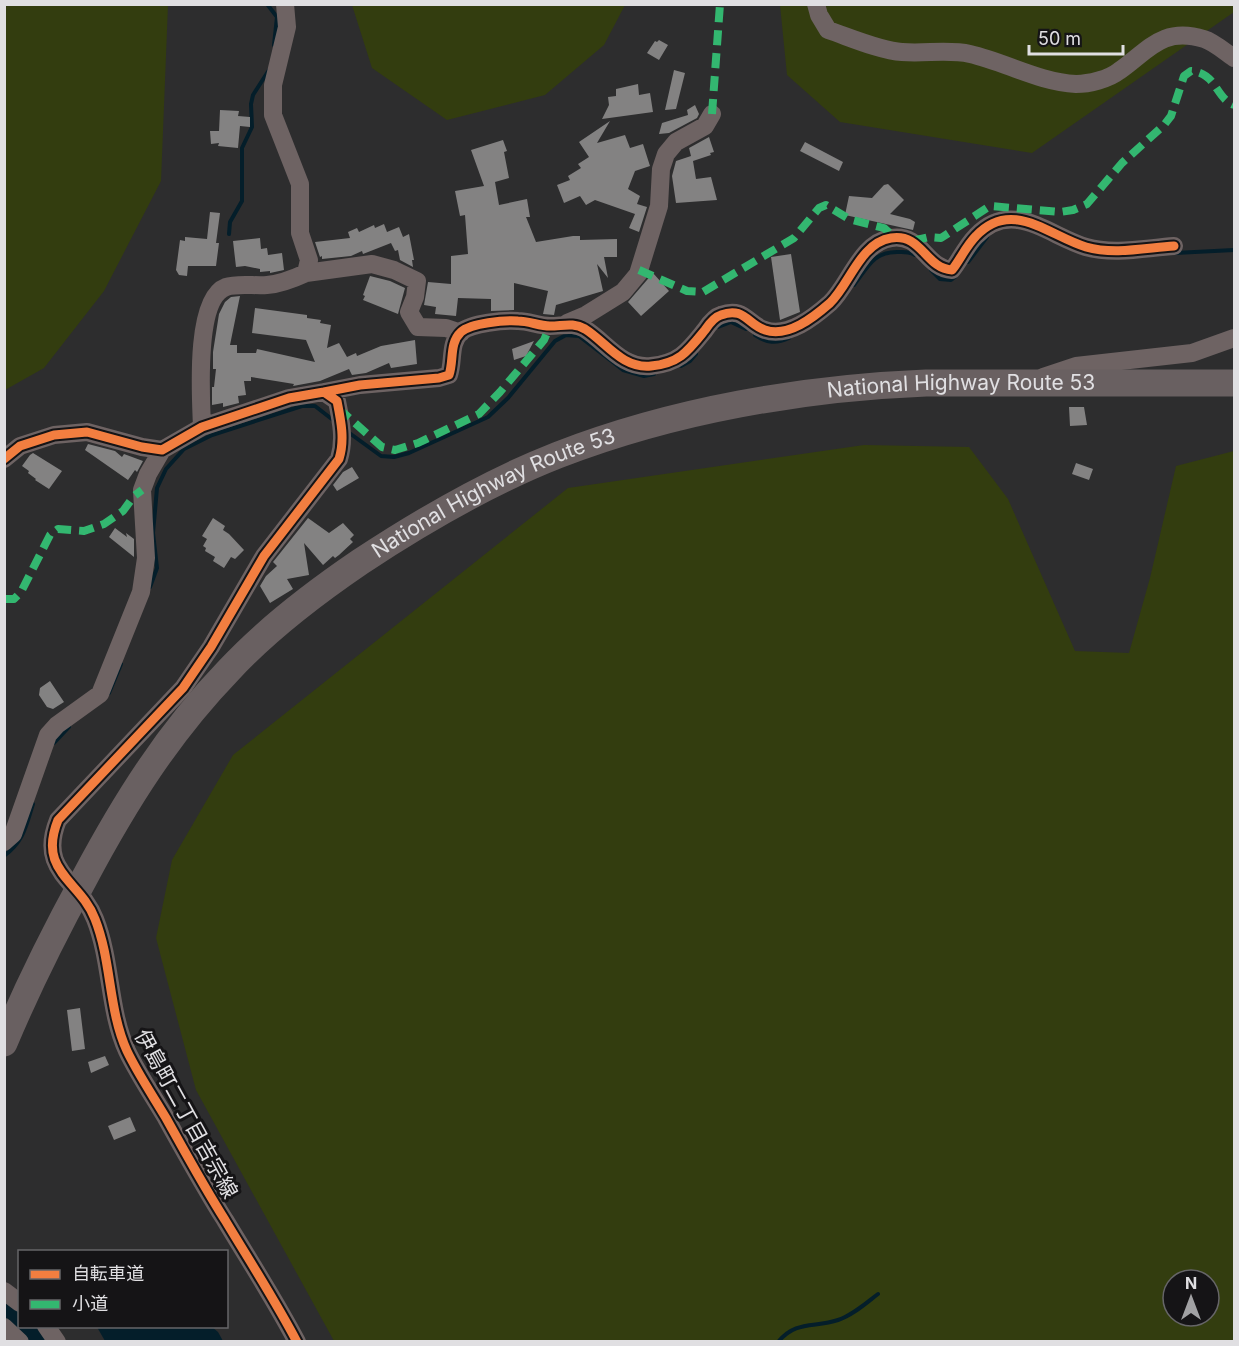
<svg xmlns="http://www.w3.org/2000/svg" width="1239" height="1346" viewBox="0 0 1239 1346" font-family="Inter,'Noto Sans JP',sans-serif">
  <rect width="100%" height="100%" fill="#2d2d2e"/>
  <path fill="#333d0f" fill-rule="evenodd" d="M5,4l163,1 -7,176 -57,110 -60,77 -39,22z
    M1234,4v8l-202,141 -192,-31 -53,-47 -7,-70z
    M352,5v-1l273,1 -21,40 -59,50 -98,25 -75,-52z
    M864,445l105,2 39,52 67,152 54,2 21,-75 26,-112 58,-15v890h-900l-138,-251 -40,-152 16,-78 61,-105 335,-267zM1173,1280h36v36h-36z"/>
  <path fill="#041e2a" d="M97,1327h115l6,5 5,9h-118z"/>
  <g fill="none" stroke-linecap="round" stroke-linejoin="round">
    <path stroke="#041e2a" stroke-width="4" d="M267,4l10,13 -3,28
      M229,234l1,-12 12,-21v-53l10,-21 -1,-23 2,-9 16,-25
      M1175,253l59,-3
      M968,262l19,-25
      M931,270l9,9 11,1 4,-3
      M854,285c14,-18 19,-33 43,-33 6,0 12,-1 18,3
      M718,327l13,-5 15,7
      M755,335c12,8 21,9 34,3
      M681,366l9,-5 6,-7
      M348,432l33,24 13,1 15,-4 79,-36 20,-19 47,-57 11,-6 13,1 44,34 21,6 10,-2
      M150,587l7,-19 -4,-35 4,-45 9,-19 18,-20 28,-14 90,-29h13l18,14
      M109,693l12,-29
      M54,743l15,-16
      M4,856c20,-15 22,-30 29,-52
      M778,1342c18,-22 36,-14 60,-22 15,-5 28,-17 40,-26"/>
    <path stroke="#041e2a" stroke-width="22" d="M4,1312l16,11
      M23,1326l15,16"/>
  </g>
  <path fill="#838282" d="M659,40l9,5 -9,15 -12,-7 8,-12 2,1z
    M674,70l11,3 -9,36 -11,1z
    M638,84l1,11 11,-2 3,19 -51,7 7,-14 -1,-8 8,-1v-7z
    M695,105l4,9 -2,4 -28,15 -10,1 3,-11 26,-8 -1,-5z
    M220,110l19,1 -1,5 12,1v10l-10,-1 -2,22 -20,-2 1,-3 -8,1 -1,-13h9z
    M610,121l-13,22 28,-8 5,13 13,-4 7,22 -15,5 -7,18 12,7 -3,8 10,3 -8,25 -10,-4 6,-14 -40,-14 -9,5 -6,-9 -16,7 -7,-18 13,-5 -2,-4 13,-8 -3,-4 11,-7 -10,-15z
    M709,137l5,15 -4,1 1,2 -18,6 3,18 15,-2 6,23 -41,3 -4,-27 4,-15 15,-5 -2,-8z
    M503,140l4,11 -3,1 5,26 -14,4 4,23 28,-6 3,18h-4l10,25 37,-6h7v4l37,-1v18h-13l4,21 -11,-14 6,27 -47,14 -2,10 -11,-1 5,-23 -34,-8v27l-23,1v-12l-33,-1 -2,18 -21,-2 1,-7 -12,-2 4,-23 23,2v-28l17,-2 -3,-39 -5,1 -5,-25 29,-5 -13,-36z
    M805,142l38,20 -4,9 -39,-20z
    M888,184l16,16 -14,14 20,5 5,3 -2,8 -68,-15 4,-19 23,2 12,-13z
    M210,212l10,1 -4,30h3l-3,23h-28l-1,10 -8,-1 -3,-5 4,-30 5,1v-4l22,2z
    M384,224l3,8 12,-5 4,10 6,-3 5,26h-2l1,7 -13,-7 -2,-10 -3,1 -4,-8 -28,11 -1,-3 -11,5 -29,3v-3l-2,1 -5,-15 35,-4 -2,-6 9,-4 2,4 15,-7 1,3z
    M260,238l1,11 6,-1 1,7 14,-2 2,17 -14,3v-2l-10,1v-3l-15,-3 -9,1 -3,-26z
    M791,254l9,58 -20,8 -9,-63z
    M653,273l16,18 -28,25 -13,-14z
    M370,276l20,5 15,7 -7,26 -35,-14 2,-4 -2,-1z
    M240,296l-10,49h7v8h19l1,-4 58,13 -9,-22 -54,-7 3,-25 52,7v3l14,2 -1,3 11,2 -4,23 12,-5 8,14 9,-4 1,3 24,-10 34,-6 2,24 -26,4 -2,-5 -23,10 -14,2 -3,-6 -29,12 -27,5 1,-2 -43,-7v4h-7l2,14 -8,1 1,7 -16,4v-4l-11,2v-18h2l2,-18h-3v-17l6,-38 6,-12 6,-5z
    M534,341l-8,15 -12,4 -2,-11z
    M1069,407h15l3,18 -17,1z
    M88,444l27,7 7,6 2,-3 19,7 -6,11 -2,-2 -7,10 -43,-30z
    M33,453l29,18 -13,18 -14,-9 1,-1 -8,-6 1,-2 -7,-5 8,-11z
    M1076,463l17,6 -4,11 -17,-6z
    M352,467l7,11 -22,13 -4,-6 10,-13z
    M213,518l12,8 -2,4 6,4 15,16 -9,9 -4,-2 -7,11 -11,-7 2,-4 -10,-6 1,-3 -3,-2 4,-7 -5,-3z
    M308,518l21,15 14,-10 11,12 -4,4 3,3 -14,13 -4,3 -2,-2 -10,9 -19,-22 5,32 -22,4 6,10 -23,14 -10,-17 6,-10 11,-10 -4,-4z
    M115,528l12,9 -1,-4 8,6v18l-25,-20z
    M50,681l14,21 -11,7 -6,-2 -8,-12 1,-7z
    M80,1008l5,41 -13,2 -5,-41z
    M105,1056l4,9 -18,8 -3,-11z
    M130,1117l6,14 -22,9 -6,-14z"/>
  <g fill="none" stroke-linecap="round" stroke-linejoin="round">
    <path stroke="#6e6363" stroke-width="18" d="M816,4l3,11 9,15c21,7 53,21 74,22 23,2 46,-3 68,2 35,8 69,28 106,30 13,0 33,-5 43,-13 29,-20 43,-45 85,-32 10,3 21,13 30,19
      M306,273l66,-9 22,6 23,11 -2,16 -6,15 9,15 28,1 15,5
      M567,323l19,-8 37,-23 15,-18 21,-68 2,-37 5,-15 10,-12 29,-16 7,-12
      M1043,377l33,-11 116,-13 42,-15
      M324,392l36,-7 79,-7 10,-3c5,-14 0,-32 12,-43 10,-9 44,-12 57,-11 11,0 21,5 32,5 13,0 23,-4 35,3 21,13 37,40 66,37 29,-3 37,-15 54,-36 4,-6 9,-13 16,-15 23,-9 27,10 44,15 23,8 49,-13 65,-27 20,-19 30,-60 61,-65 31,-5 34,30 61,32 8,-10 14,-24 24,-34 36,-38 73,0 110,11 28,8 59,1 88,-1
      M202,427c-1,-28 -8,-128 24,-140 11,-4 28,-1 41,-2 14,-1 26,-6 39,-12l3,-13 -9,-27v-49l-27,-69v-30l14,-58 -2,-23
      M4,459l16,-13 34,-11 33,-3 55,15 20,3 40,-23 87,-29 35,-6 13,9c4,20 8,39 2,58l-75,97 -53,91 -28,41 -125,132c-21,52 22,60 37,99 17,43 13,90 32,132 11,23 26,45 39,67 19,34 38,69 59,102 24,40 50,80 72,122
      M4,842l9,-8 35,-99 9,-10 43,-31 41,-102 5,-34 -4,-68 6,-16 14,-24
      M4,1291l16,12
      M46,1326l11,16
      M4,1327l16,15"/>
    <path stroke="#696061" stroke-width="27" id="s1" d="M4,1043c24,-57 51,-111 80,-164 41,-77 84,-146 145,-209 39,-42 84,-76 131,-108 62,-41 129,-80 198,-107 116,-45 245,-67 368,-72h308"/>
    <path stroke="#33b770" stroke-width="8" stroke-dasharray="15 8" stroke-linecap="butt" d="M712,114l8,-110
      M912,241l17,-4 12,1 49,-32 70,6 13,-2 14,-6 35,-41 42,-38 7,-9 13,-40 7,-5c26,2 24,27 43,34
      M639,270l48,21 16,1 91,-54 25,-30 7,-3 23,14 35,9 11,10
      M338,408l44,39 13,3 23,-7 61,-29 21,-22 44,-52 6,-14
      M4,599h10l7,-7 29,-57 8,-6 26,2 20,-7 19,-13 11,-15 8,-6"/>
    <defs>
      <path id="cycleway" d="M324,392l36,-7 79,-7 10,-3c5,-14 0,-32 12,-43 10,-9 44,-12 57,-11 11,0 21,5 32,5 13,0 23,-4 35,3 21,13 37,40 66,37 29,-3 37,-15 54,-36 4,-6 9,-13 16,-15 23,-9 27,10 44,15 23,8 49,-13 65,-27 20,-19 30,-60 61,-65 31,-5 34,30 61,32 8,-10 14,-24 24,-34 36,-38 73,0 110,11 28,8 59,1 88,-1
        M4,459l16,-13 34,-11 33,-3 55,15 20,3 40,-23 87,-29 35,-6 13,9c4,20 8,39 2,58l-75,97 -53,91 -28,41 -125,132c-21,52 22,60 37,99 17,43 13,90 32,132 11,23 26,45 39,67 19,34 38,69 59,102 24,40 50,80 72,122"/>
    </defs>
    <use href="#cycleway" stroke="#151416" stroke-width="13"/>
    <use href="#cycleway" stroke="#f27e40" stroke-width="9"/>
  </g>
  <g text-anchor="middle" stroke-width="6" stroke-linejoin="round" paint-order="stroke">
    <g font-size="21" fill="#e0dfe2" stroke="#151416">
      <text dy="7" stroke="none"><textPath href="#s1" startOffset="1245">National Highway Route 53</textPath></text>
      <text dy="7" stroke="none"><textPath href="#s1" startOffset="759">National Highway Route 53</textPath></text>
      <text transform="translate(186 1114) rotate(61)" y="7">伊島町二丁目吉宗線</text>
    </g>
  </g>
  <rect width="1239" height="1346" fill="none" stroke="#e0dfe2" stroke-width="12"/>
  <rect x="18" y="1250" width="210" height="78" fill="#151416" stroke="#666568" stroke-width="1.5"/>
  <rect x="30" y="1270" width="30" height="9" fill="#f27e40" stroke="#666568" stroke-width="1.5"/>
  <text x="72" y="1280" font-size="18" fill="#e0dfe2">自転車道</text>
  <rect x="30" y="1300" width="30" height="9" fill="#33b770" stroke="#666568" stroke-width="1.5"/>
  <text x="72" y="1310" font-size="18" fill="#e0dfe2">小道</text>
  <g transform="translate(1191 1298)"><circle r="28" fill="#151416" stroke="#666568" stroke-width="1.5"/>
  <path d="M0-4.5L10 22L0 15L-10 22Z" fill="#a1a1a3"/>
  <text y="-9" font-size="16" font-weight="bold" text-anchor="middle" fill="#e0dfe2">N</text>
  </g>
  <path d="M1029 45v9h94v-9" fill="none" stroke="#e0dfe2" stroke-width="3"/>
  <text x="1038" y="45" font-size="18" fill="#e0dfe2" stroke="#151416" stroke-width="4.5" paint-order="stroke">50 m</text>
</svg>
